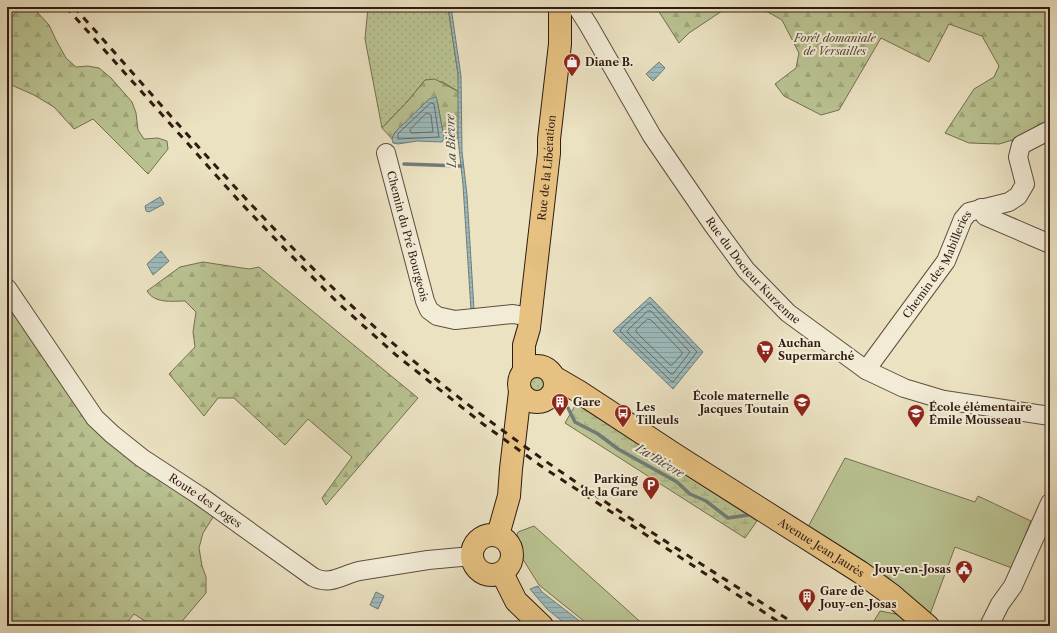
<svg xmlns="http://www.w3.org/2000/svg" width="1057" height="633" viewBox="0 0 1057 633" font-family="'Libre Caslon Text',serif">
  <defs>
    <pattern id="grass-dots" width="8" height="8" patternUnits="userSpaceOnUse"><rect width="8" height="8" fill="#bac392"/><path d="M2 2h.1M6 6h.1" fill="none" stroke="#a0a77d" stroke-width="1.8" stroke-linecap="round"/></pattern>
    <pattern id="forest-firs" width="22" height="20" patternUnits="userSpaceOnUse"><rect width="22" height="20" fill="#bac392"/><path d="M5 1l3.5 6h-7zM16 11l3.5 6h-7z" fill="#a0a77d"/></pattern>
    <pattern id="wetland-marsh" width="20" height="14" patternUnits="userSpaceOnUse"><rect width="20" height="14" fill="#bac392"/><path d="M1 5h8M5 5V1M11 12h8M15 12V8" fill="none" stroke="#a0a77d"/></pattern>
    <pattern id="water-rules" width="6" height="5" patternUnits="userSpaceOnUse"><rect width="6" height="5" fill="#9cbbbd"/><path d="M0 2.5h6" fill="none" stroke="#87a0a1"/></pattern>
  </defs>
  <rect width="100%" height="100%" fill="#ebe2c2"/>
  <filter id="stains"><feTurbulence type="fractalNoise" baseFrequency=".005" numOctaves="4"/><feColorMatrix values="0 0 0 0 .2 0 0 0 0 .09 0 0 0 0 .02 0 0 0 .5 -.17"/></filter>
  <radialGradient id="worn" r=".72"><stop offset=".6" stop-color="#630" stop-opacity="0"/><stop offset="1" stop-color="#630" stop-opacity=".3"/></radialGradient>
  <path fill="url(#grass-dots)" stroke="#756f51" d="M368,7h80l10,67 1,18 -16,-10 -18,-2 -18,22 -25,26 -17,-89z
    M529 384a9 9 0 1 1 18 0a9 9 0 1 1-18 0Z"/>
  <path fill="url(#forest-firs)" stroke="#756f51" d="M19,7h17l2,6 11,12 7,15 10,18 10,9 12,-1 11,2 12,10 21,24 4,11 2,17 6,9 14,-1 9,3 1,8 -20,25 -55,-55 -19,10 -20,-22 -20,-12 -27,-12v-64l4,-1z
    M656,7h75l-6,2 -36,24 -10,10z
    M759,7h291v118l-8,-2 -26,16 -17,5 -30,-1 -24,-10 29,-44 20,-12 5,-11 -17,-30 -33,-12 -20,38 -48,-24 -42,72 -18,5 -37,-19 -9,-12 21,-16 3,-15 -17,-33z
    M435,79l24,13 -1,46h-14l-7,-38 -42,32 -3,7 -10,-11 25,-26 18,-22z
    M203,262l46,7 10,-2 159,131 -92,107 -4,-7 30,-41 -44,-38 -23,26 -51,-47h-16l-14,18 -35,-42 26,-27 -2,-15 3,-20 -11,-11c-13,0 -30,3 -38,-10l33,-24z
    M7,297l65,97 145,117 -14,22 -4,15 3,18 4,11v16l-28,33h-25l-19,-12 -10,12h-117z"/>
  <path fill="url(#wetland-marsh)" stroke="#756f51" d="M576,404l181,117 -12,17 -180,-115z"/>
  <path fill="#bac392" stroke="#756f51" d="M845,458l130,44 3,-6 53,25 -19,47 -57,-21 -26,70 -40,-39 -81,-51z
    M534,526l111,100h-55l-51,-41 -25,-40 4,-13z
    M880,611l21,4 15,11h-45z"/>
  <path fill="url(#water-rules)" stroke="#717b78" d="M448,7h3l10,69 1,75 5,44 7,114 -3,1 -8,-125 -5,-47v-64z
    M659,62l6,6 -12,13 -7,-7z
    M436,97l1,3 7,38 -2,4 -25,-1 -19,3 -5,-1 -1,-4 3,-7 34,-33z
    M160,197l4,7 -15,8 -3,-1 -1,-5z
    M161,251l8,10 -16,14 -6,-11z
    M650,297l53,55 -30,37 -60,-58z
    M538,586l4,6 44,34h-18l-21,-17 -17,-20z
    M376,592l8,4 -6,13 -8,-4z"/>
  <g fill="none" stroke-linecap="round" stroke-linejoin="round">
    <path stroke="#666b66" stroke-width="1" d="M431,103l3,1 5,33 -41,2v-5z
      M427,113l4,2 2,17 -22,1 -1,-3z
      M648,304h3l46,48 -24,30 -2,-1 -51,-50 1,-2z
      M648,311h3l39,41 -17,22h-2l-44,-42 1,-2z
      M648,319l3,1 31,32v2l-10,11h-2l-34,-33v-2z"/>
    <path stroke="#717b78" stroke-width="3.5" d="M404,164l57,2
      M568,408l7,14 23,12 20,15 59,33 13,12 16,7 22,17 20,-3
      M880,624l15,2"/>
    <defs>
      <g id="minor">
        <path id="s1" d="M577,7l12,19 63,110 61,89 33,45 42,43 78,57 38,18 40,12 106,16"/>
        <path id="s2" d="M386,153l39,148 4,9 8,6 18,4 58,-6 17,3"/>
        <path d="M981,208l4,8 65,28"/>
        <path id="s3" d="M7,288l88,130 17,16 30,24 58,38 113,81c17,9 29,-2 46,-6l69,-11 44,-4"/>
        <path id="s4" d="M866,370l80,-109 17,-42 6,-7 40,-10 9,-6 7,-12 -7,-27 3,-12 27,-14 2,1"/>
        <path d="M989,626l11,-22 13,-18 37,-83"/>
      </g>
      <g id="major">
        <circle cx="537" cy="384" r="18"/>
        <path id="s5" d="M524,371v-26l5,-17 20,-175v-14l11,-95v-37"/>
        <path id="s6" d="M554,377l24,14 99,65 183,116 33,24 35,30"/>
        <circle cx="492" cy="555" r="20"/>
        <path d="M498,535l11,-39 2,-27 9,-77"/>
        <path d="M502,573l14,28 26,25"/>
      </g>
    </defs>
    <use href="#minor" stroke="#5f4d3c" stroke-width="20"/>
    <use href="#major" stroke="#301b10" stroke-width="24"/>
    <use href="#minor" stroke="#f2ecd7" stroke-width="18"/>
    <use href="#major" stroke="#e6c181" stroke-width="22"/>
    <path stroke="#301b10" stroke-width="3" stroke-dasharray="7 7" stroke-linecap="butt" d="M66,7l173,194 42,44 56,57 59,53 87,69 58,42 244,160
      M74,7c106,118 208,241 329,345 122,104 260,187 395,274"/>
  </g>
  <defs>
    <symbol id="shop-pin" viewBox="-11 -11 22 30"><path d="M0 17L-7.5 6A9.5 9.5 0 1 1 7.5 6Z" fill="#8f2418" stroke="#f2ecd7"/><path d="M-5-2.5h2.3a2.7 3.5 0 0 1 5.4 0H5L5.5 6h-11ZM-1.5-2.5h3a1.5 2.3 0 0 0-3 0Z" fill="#fff"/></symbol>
    <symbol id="supermarket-pin" viewBox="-11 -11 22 30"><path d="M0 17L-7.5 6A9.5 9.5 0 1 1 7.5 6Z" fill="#8f2418" stroke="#f2ecd7"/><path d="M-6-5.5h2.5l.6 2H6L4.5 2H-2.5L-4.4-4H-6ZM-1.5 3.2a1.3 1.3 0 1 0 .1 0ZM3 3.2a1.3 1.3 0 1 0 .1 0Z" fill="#fff"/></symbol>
    <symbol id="building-pin" viewBox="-11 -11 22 30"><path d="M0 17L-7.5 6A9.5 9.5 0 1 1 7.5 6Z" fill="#8f2418" stroke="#f2ecd7"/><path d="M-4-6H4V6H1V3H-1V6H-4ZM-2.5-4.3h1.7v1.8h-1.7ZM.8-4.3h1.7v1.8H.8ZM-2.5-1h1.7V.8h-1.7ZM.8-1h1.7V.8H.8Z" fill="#fff"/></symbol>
    <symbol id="school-pin" viewBox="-11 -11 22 30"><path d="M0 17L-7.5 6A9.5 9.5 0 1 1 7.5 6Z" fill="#8f2418" stroke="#f2ecd7"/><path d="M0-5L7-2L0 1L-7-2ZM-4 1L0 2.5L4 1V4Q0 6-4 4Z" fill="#fff"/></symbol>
    <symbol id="bus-pin" viewBox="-11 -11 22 30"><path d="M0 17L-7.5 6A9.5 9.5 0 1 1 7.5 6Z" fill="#8f2418" stroke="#f2ecd7"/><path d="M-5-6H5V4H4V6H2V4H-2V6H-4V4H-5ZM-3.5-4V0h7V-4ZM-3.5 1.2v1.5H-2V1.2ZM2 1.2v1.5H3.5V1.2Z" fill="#fff"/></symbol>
    <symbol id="parking-pin" viewBox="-11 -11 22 30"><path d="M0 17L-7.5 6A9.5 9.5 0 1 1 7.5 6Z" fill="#8f2418" stroke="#f2ecd7"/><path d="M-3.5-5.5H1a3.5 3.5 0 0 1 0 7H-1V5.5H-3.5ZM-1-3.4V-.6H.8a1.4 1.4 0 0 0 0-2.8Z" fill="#fff"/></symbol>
    <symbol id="civic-pin" viewBox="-11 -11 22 30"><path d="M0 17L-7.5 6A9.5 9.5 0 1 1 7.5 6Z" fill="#8f2418" stroke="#f2ecd7"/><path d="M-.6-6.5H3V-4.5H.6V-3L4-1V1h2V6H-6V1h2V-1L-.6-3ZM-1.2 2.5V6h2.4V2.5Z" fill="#fff"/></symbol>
  </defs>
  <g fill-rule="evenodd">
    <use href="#shop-pin" x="562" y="52" width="20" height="27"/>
    <use href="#supermarket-pin" x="755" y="339" width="20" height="27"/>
    <use href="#building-pin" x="550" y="392" width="20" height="27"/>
    <use href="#school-pin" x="792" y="392" width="20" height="27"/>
    <use href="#bus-pin" x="613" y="403" width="20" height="27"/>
    <use href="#school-pin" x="906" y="403" width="20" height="27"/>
    <use href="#parking-pin" x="641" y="475" width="20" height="27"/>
    <use href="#civic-pin" x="954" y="559" width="20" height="27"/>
    <use href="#building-pin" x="797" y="587" width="20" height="27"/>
  </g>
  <g text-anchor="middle" stroke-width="4" stroke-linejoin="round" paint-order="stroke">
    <g font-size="11" font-style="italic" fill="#594d37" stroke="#f2ecd7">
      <text x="835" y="42">Forêt domaniale<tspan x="835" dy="13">de Versailles</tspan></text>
    </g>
    <g font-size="11" font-weight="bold" fill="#301b10" stroke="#f2ecd7" text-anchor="start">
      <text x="585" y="66">Diane B.</text>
      <text x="778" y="347">Auchan<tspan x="778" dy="13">Supermarché</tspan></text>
      <text x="789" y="400" text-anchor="end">École maternelle<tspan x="789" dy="13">Jacques Toutain</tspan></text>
      <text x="573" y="406">Gare</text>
      <text x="636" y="411">Les<tspan x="636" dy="13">Tilleuls</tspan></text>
      <text x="929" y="411">École élémentaire<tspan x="929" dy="13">Émile Mousseau</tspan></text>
      <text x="638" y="483" text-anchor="end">Parking<tspan x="638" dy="13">de la Gare</tspan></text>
      <text x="951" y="573" text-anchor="end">Jouy-en-Josas</text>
      <text x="820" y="595">Gare de<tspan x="820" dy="13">Jouy-en-Josas</tspan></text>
    </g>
    <g font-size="11" fill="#301b10" stroke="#f2ecd7">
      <text dy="4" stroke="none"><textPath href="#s5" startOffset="205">Rue de la Libération</textPath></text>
      <text dy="4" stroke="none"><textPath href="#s2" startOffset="86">Chemin du Pré Bourgeois</textPath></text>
      <text dy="4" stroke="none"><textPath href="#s4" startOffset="128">Chemin des Mabilleries</textPath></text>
      <text dy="4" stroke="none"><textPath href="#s1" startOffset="318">Rue du Docteur Kurzenne</textPath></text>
      <text dy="4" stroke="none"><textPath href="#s3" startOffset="295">Route des Loges</textPath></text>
      <text dy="4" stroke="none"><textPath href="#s6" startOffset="317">Avenue Jean Jaurès</textPath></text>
    </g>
    <g font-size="12" font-style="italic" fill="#504b44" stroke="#f2ecd7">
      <text transform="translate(451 141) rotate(-92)" y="4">La Bièvre</text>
      <text transform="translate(660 461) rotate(31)" y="4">La Bièvre</text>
    </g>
  </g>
  <rect width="1057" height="633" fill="none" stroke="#ebe2c2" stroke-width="24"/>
  <rect x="8" y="8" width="1041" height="617" fill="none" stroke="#301b10" stroke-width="2"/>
  <rect x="12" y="12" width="1033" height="609" fill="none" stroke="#301b10"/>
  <rect width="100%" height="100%" filter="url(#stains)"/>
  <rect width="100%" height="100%" fill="url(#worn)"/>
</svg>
